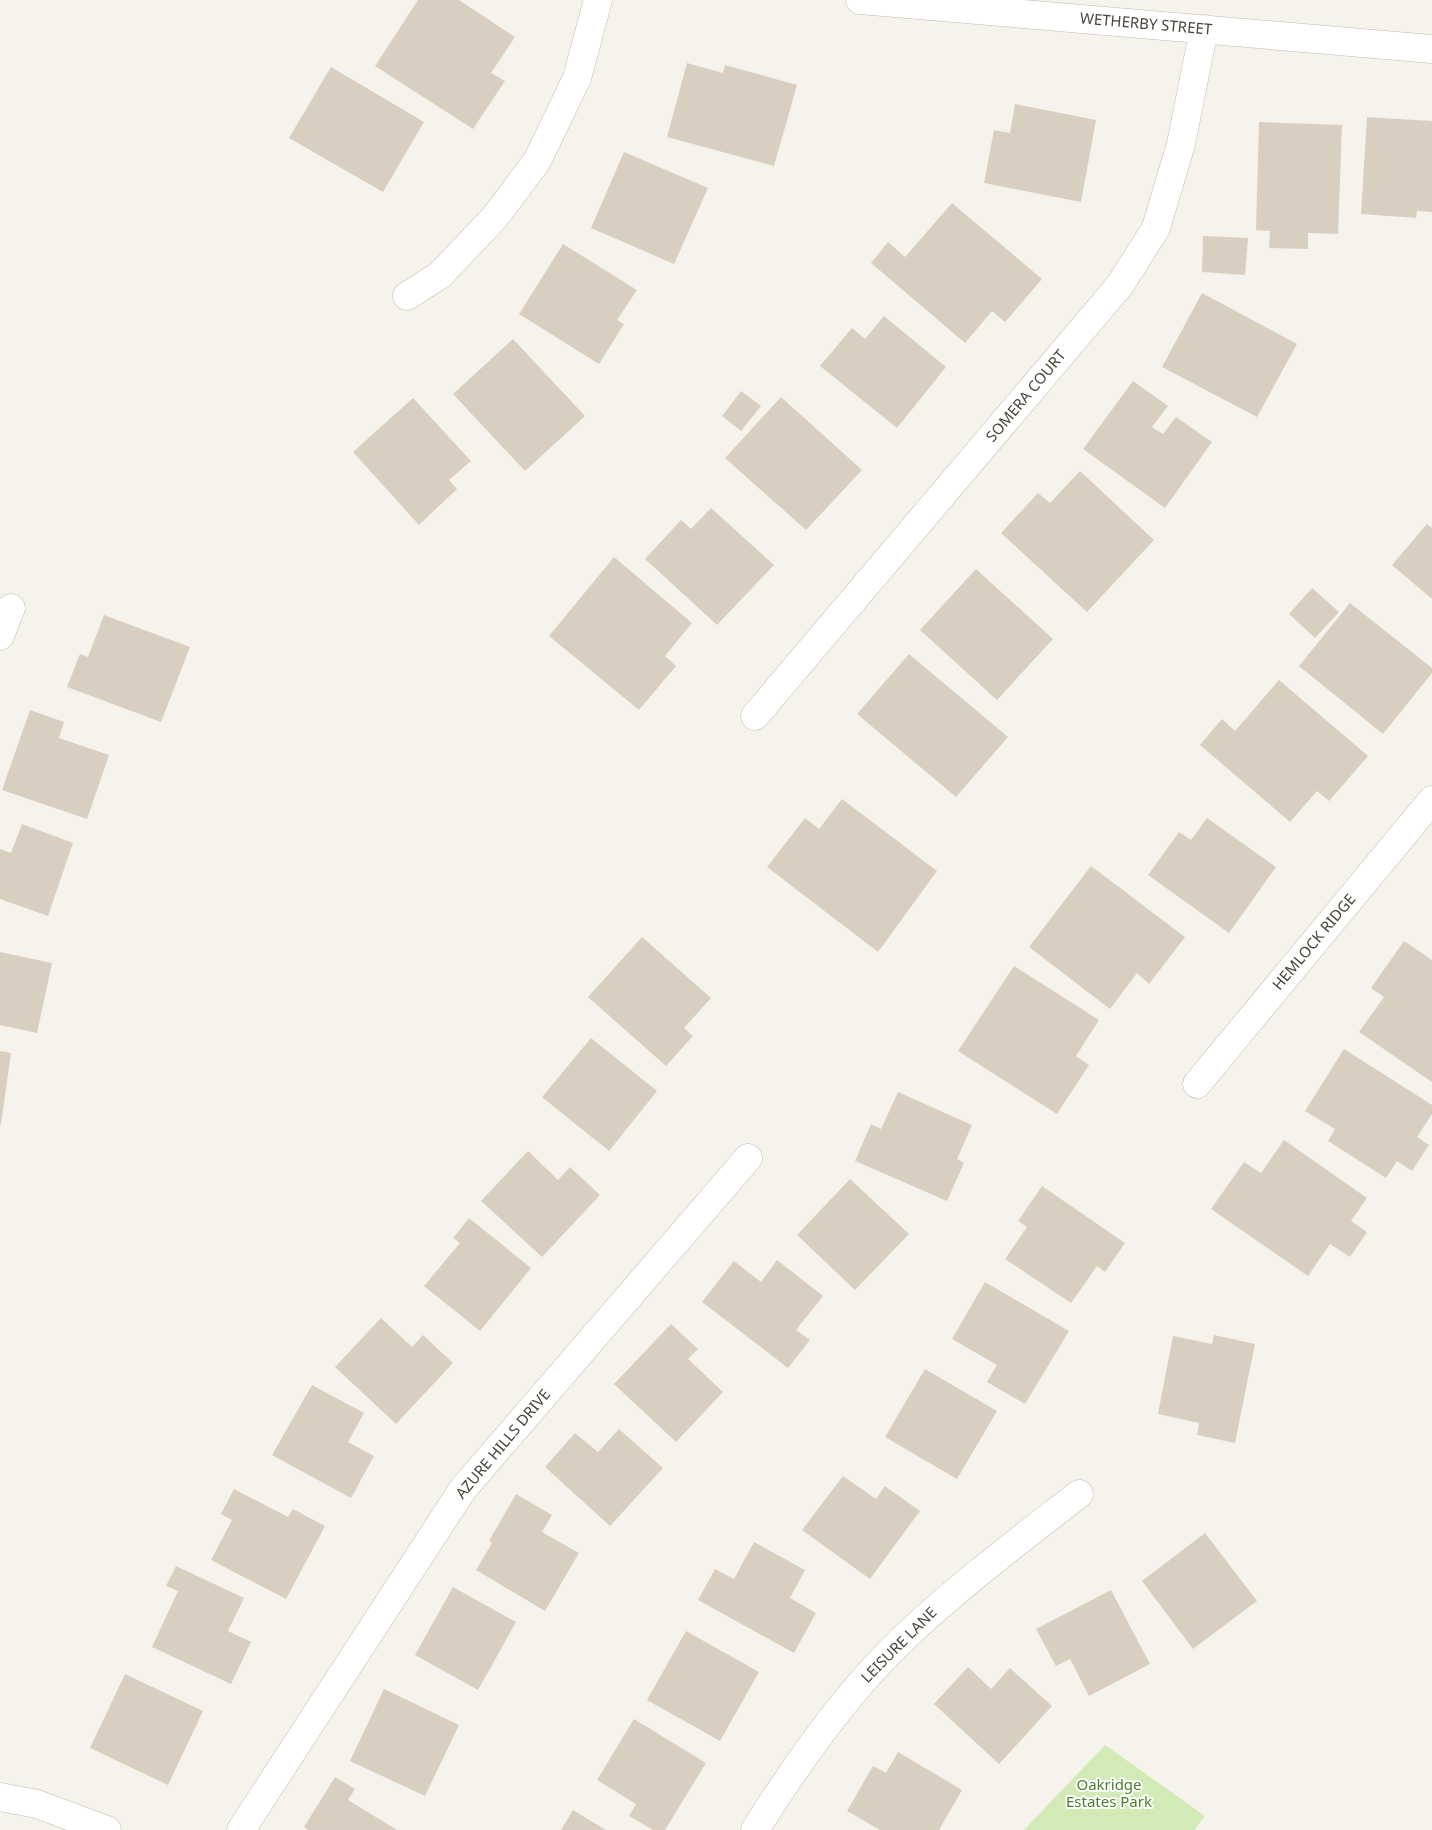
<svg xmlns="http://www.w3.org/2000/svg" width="1432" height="1830" viewBox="0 0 1432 1830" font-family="'Noto Sans',sans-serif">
  <rect width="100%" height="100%" fill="#f6f3ec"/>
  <path fill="#d2eab5" d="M1105,1745l100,71 -11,14h-170z"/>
  <path fill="#d8cfc1" d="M418,0h41l56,37 -24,36 14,8 -32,48 -98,-63z
    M687,63l36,10 2,-8 72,20 -23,81 -107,-29z
    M331,67l93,55 -41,70 -94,-54z
    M1015,104l81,16 -15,82 -97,-19 10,-53 16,3z
    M1367,117l65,4v91l-15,-1 -1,7 -55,-4z
    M1259,122l83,3 -4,109 -30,-1v16l-39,-1 1,-17 -14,-1z
    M624,152l84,36 -34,76 -83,-36z
    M952,203l90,76 -37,43 -13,-11 -27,32 -94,-80 17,-21 17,15z
    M1203,236l45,2 -3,37 -43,-3z
    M563,244l74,46 -20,30 7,4 -25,40 -80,-50z
    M1202,293l95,51 -40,73 -95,-50z
    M884,316l62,51 -49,61 -77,-62 32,-38 13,11z
    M513,339l72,77 -60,55 -72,-77z
    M1133,381l35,25 -16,21 11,7 13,-17 36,25 -47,66 -82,-59z
    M741,391l20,15 -20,25 -19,-15z
    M781,397l81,73 -56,60 -81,-72z
    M413,398l58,63 -22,19 8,9 -38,36 -66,-73z
    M1080,471l74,69 -67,72 -86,-79 37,-40 12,10z
    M711,508l63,57 -57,60 -72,-66 36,-39 10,9z
    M1427,524l5,4v71l-40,-34z
    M614,557l78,66 -27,33 11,10 -37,44 -90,-74z
    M976,569l77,70 -56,61 -77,-70z
    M1312,588l27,24 -24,26 -26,-24z
    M1350,603l82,65v5l-49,61 -84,-68z
    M104,615l86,32 -29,75 -94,-35 13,-33 8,3z
    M909,654l99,83 -52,60 -99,-83z
    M1279,680l89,76 -39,45 -12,-10 -27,31 -90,-77 22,-26 13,12z
    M30,710l34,12 -5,16 50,17 -22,64 -85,-29z
    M842,799l95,72 -59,81 -111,-85 38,-49 14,11z
    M1207,818l69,49 -47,66 -81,-58 31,-43 12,8z
    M22,824l51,19 -25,73 -48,-17v-50l11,4z
    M1091,866l94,71 -36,47 -12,-11 -27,36 -81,-62z
    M642,937l69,61 -27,30 9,8 -27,30 -78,-69z
    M1404,941l28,19v122l-73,-50 25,-35 -13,-9z
    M0,952l52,11 -15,70 -37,-8z
    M1014,966l85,54 -23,36 13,9 -32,49 -99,-63z
    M591,1038l66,53 -48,60 -67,-54z
    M1344,1049l88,56v9l-15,23 12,8 -17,26 -15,-10 -11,17 -58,-37 7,-12 -30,-18z
    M0,1051l11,2 -10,71h-1z
    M898,1092l74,33 -15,34 7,4 -17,38 -92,-40 16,-37 10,5z
    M1284,1140l83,58 -16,23 16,11 -17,25 -20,-13 -22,32 -97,-67 33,-47 17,11z
    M528,1151l30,29 12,-13 30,28 -58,62 -61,-56z
    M850,1179l59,55 -54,56 -58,-55z
    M1042,1186l83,57 -20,29 -8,-6 -26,37 -66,-44 22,-32 -9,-6z
    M469,1218l62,50 -51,63 -56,-45 36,-43 -7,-5z
    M777,1260l46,36 -27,34 14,10 -22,28 -86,-66 32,-41 27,21z
    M985,1282l84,49 -44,73 -38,-22 10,-17 -45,-26z
    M381,1318l31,29 11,-12 30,28 -57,61 -61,-57z
    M671,1324l27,25 -10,10 35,33 -47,50 -62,-58z
    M1214,1335l41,9 -20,99 -38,-8 2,-12 -41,-9 15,-78 39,8z
    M925,1369l72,42 -40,68 -72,-42z
    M312,1385l52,28 -16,29 26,14 -23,42 -79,-43z
    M619,1429l44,39 -53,58 -65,-59 30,-34 23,19z
    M843,1476l33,23 9,-13 35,25 -50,68 -68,-49z
    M234,1489l54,28 5,-8 32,17 -39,73 -75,-39 21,-40 -11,-6z
    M516,1494l36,21 -10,17 37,21 -34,58 -69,-41 16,-27 -3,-2z
    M1205,1533l52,68 -64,48 -51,-68z
    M754,1542l51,28 -15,28 26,15 -22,40 -96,-53 17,-31 19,10z
    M176,1566l68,32 -16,33 23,11 -20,42 -79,-37 26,-56 -12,-5z
    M453,1587l63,35 -38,68 -63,-35z
    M1111,1590l39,74 -61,32 -19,-37 -14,7 -20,-37z
    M686,1631l73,41 -39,69 -73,-41z
    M968,1667l23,22 19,-21 42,38 -53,58 -65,-60z
    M125,1674l78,37 -35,74 -78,-37z
    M384,1689l75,36 -34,71 -75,-35z
    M634,1719l72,44 -41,67h-12l-24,-14 7,-12 -39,-24z
    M898,1752l64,38 -23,40h-59l-33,-19 26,-45 13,7z
    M335,1777l20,12 -7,11 49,30h-89l-4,-3z
    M573,1810l33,20h-45z"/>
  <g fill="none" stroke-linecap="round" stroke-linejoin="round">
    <defs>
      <path id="minor" d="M860,0l572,49
        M407,296l33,-21 55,-58 42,-56 40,-83 21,-78
        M0,636l11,-28
        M755,716l365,-431 36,-57 25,-84 23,-115
        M1197,1084l235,-284
        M0,1797l37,7 70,26
        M241,1830l222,-341 285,-331
        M755,1830c42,-67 93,-140 151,-194 54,-51 114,-96 173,-142"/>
    </defs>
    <use href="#minor" stroke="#c2bbae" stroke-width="29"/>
    <use href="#minor" stroke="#fff" stroke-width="28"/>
  </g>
  <g text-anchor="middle" stroke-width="4" stroke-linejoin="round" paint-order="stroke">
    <g font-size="15" fill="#4b4439" stroke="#fff">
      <text transform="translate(1146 24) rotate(5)" y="5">WETHERBY STREET</text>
      <text transform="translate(1026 396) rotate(-50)" y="5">SOMERA COURT</text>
      <text transform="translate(1314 942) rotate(-50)" y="5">HEMLOCK RIDGE</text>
      <text transform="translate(503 1444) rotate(-50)" y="5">AZURE HILLS DRIVE</text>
      <text transform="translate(899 1645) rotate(-45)" y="5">LEISURE LANE</text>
    </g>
    <g font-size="15" fill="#4a7f2a" stroke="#fff">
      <text x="1109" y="1790">Oakridge<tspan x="1109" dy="17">Estates Park</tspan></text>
    </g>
  </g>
</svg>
